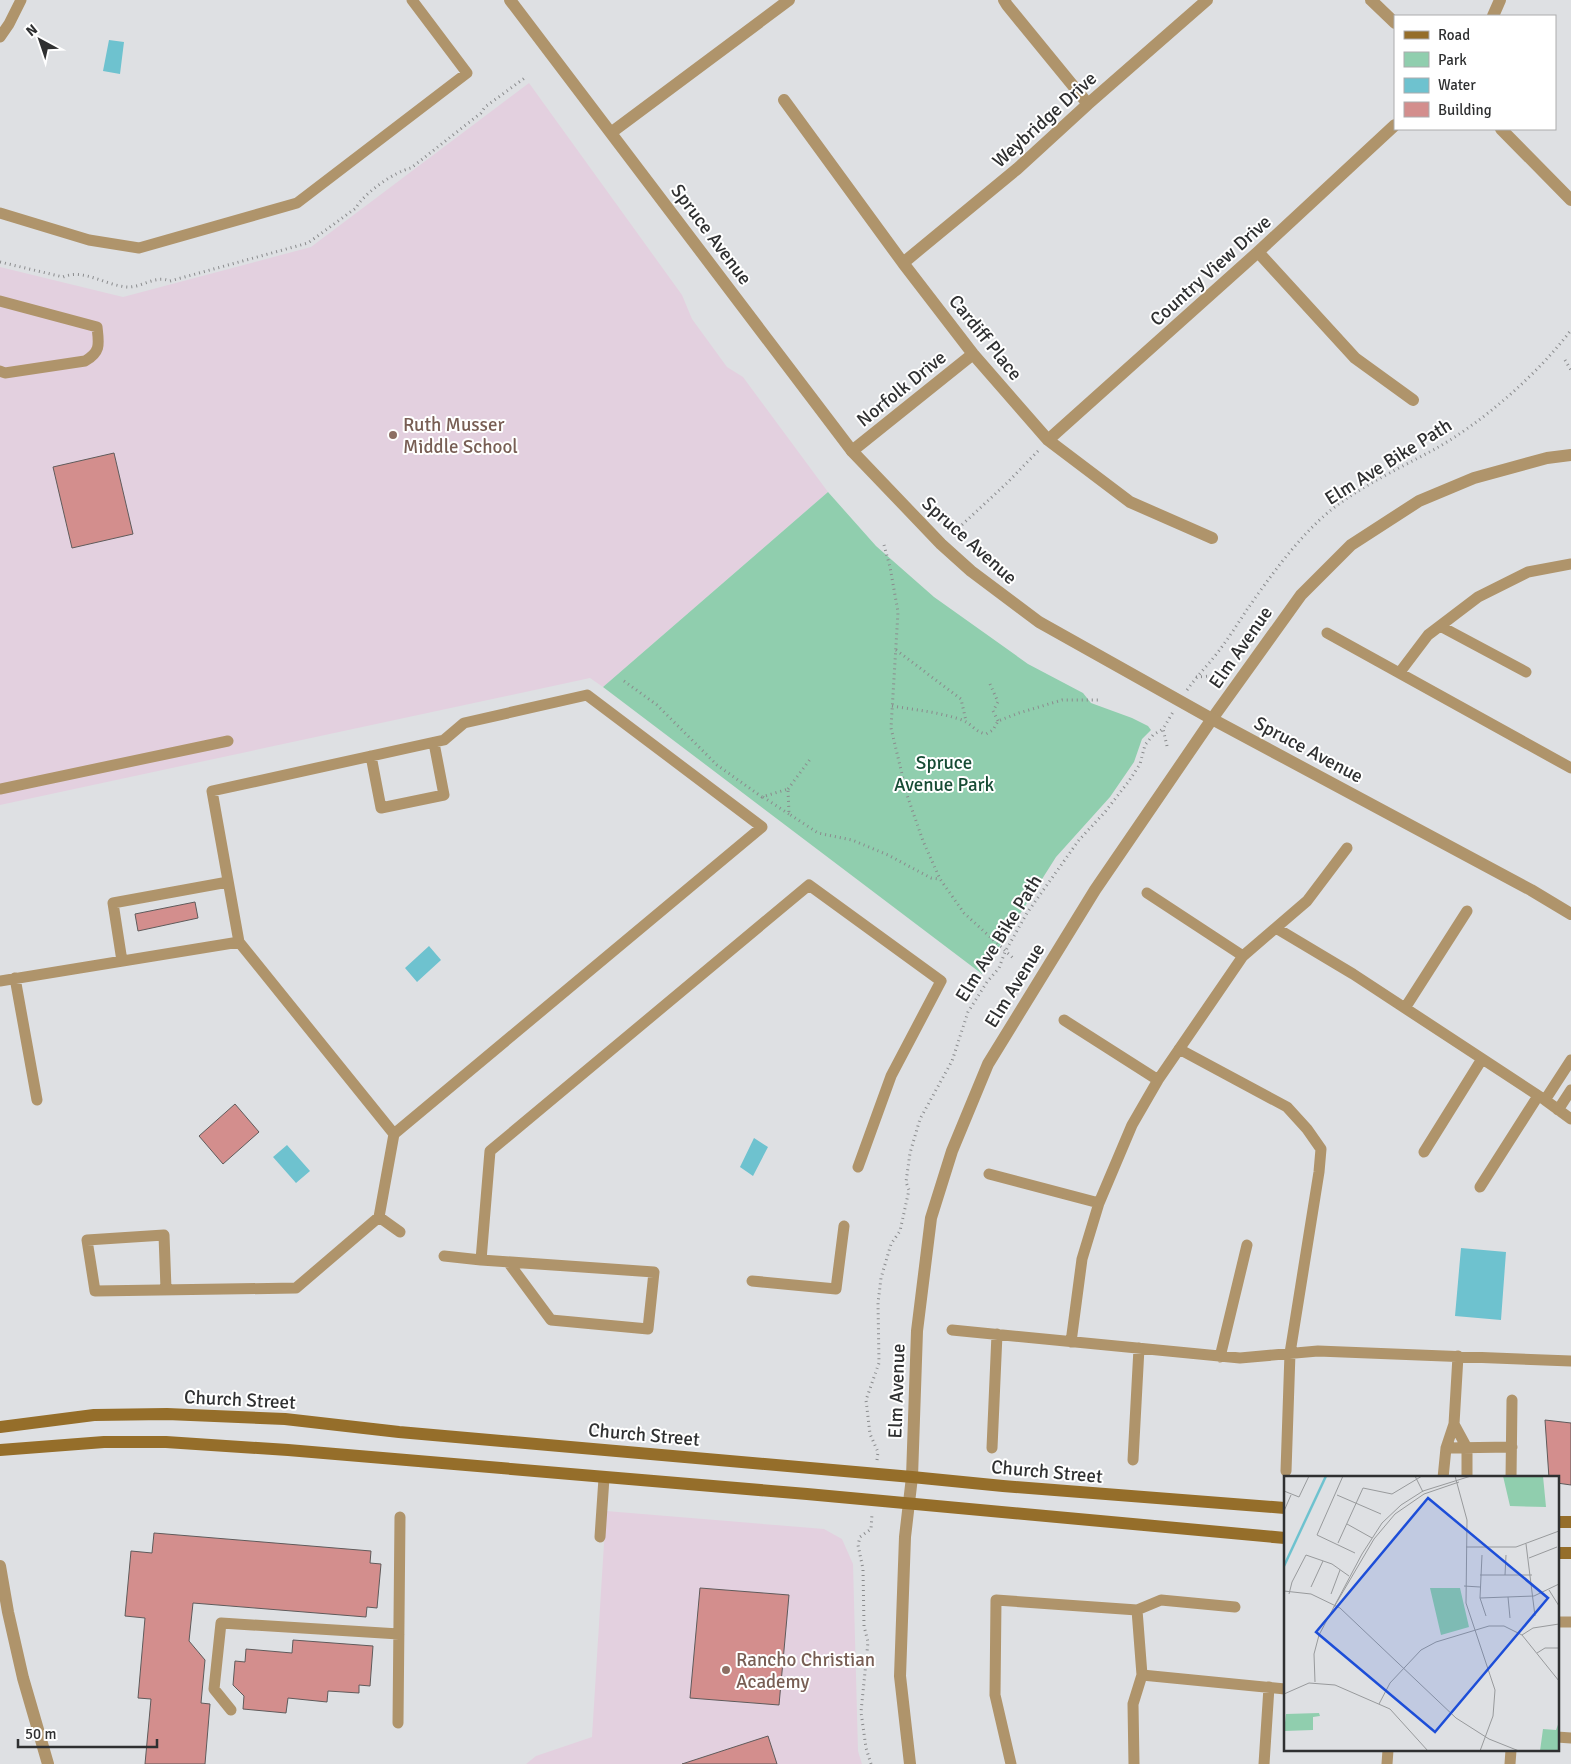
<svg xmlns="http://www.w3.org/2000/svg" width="1571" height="1764" viewBox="0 0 1571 1764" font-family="Signika,sans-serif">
  <rect width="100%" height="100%" fill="#dee0e3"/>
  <path fill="#e3d0df" d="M529,83l153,212 10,24 35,48 16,10 85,115 -225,195 -13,-9 -590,127v-538l123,30 188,-50z
    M606,1511l218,18 18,10 11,25 5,187 4,13h-336l10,-8 56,-19z"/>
  <path fill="#90ceae" d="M828,492l48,54 58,51 94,67 55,29 8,10 41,15 16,8 3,4 -9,9 -8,23 -24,35 -54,60 -74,117 -379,-287z"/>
  <path fill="#6ec2cf" d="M109,40l15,2 -4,32 -17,-3z
    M429,946l12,14 -24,22 -12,-14z
    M754,1138l14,9 -15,29 -13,-9z
    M287,1145l23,26 -14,12 -23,-26z
    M1461,1248l45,4 -5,68 -46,-4z"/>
  <path fill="#d38e8d" stroke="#5f5b5b" d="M114,453l19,81 -61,14 -19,-81z
    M195,902l3,16 -60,13 -3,-17z
    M235,1104l24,28 -36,32 -24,-28z
    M1545,1420l26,3v62l-14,-2v-5h-8z
    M154,1533l217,18 -1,12 11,1 -4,44 -10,-1 -1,10 -173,-14 -4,38 16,19 -4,43 9,1 -5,60h-60l6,-65 -13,-1 7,-80 -20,-2 6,-65 21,2z
    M700,1588l89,7 -10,110 -89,-7z
    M293,1640l80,6 -3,40 -11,-1v8l-31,-2 -1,11 -39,-4 -2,15 -43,-4 1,-13 -11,-11 2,-24 10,1 1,-13 46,4z
    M768,1736l9,28h-95z"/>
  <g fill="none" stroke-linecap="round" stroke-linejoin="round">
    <path stroke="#8a8b8d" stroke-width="3" stroke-dasharray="1 4" stroke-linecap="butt" d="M0,262l63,15c21,-9 43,9 65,10 15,0 27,-12 42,-6l138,-38 48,-35c8,-15 38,-36 55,-40l70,-55 4,-6 41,-30
      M1565,360l6,10
      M951,535l56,-52 31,-32
      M884,545l6,22 8,45 -7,116 16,67 16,46 17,38 24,34 49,45
      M896,650l65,49 5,22
      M1196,677l16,-1
      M624,681l33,24 60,60 45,32 26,-8 1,25 29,19 34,7 36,15 43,23 9,1
      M990,684l8,18 -5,9 5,10
      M1187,690c10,-14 21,-25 31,-38 10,-13 19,-27 28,-41 23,-33 53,-75 85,-101 32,-25 69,-42 104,-61 48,-27 103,-75 136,-119
      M892,706c24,4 47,6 70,14 10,4 13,12 24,14l7,-4 5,-9 21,-8 43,-13h36
      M1167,746l-4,-17 10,-17
      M788,789l23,-31
      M763,797l26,17
      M877,1460l1,-8 -8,-18 -4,-34 13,-37 -1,-60 3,-25 10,-34 9,-13 9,-41 -3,-8 4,-29 10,-34 32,-58 16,-49 19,-30 12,-14 6,-16 22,-39 52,-73 26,-28 24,-31 11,-17 5,-19 8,-10 10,-6
      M871,1764l-5,-16 -5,-36 7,-70 -4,-16 -1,-57 -5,-24 2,-8 11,-8 1,-15"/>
    <path stroke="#af946b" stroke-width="11" d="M0,37l9,-13 12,-24
      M0,213l89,27 50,8 158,-45 170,-130 -55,-73
      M0,301l97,26c2,17 4,25 -12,34l-80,12 -5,-2
      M1440,626l86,46
      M1327,633l244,135
      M1400,672l28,-37 50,-38 50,-25 43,-8
      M371,756l10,52 63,-13 -10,-52
      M0,789l228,-48
      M1147,893l96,63
      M1276,928l77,46 192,126 26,19
      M122,961l-9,-58 115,-21
      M15,978l22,122
      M0,981l239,-39
      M1405,1008l62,-97
      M1064,1020l94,60
      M1179,1049l108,58 20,22 14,20 -2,23 -29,181 -4,118
      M1545,1100l26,-40
      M1558,1110l13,-20
      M1424,1152l58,-93
      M989,1174l110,29
      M1480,1187l58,-91
      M379,1217l21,15
      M444,1256l37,4 9,-109 319,-266 132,96 -50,95 -33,91
      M481,1260l173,12 -6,57 -97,-9 -43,-58
      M752,1281l84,8 8,-63
      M166,1289l-2,-54 -77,5 8,51 201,-3 83,-71 15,-83 -155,-192 -27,-151 232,-51 20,-17 123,-28 175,132 -368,307
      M952,1330l288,28 78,-7 253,10
      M1071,1342l11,-83 17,-56 33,-78 26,-45 85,-124 64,-55 40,-53
      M1220,1357l27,-112
      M1454,1424l13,24v30
      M992,1448l5,-114
      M1446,1448l66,-1
      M1133,1460l6,-112
      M1443,1478l3,-30 8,-24 4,-68
      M1511,1478l1,-78
      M600,1537l4,-59
      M1137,1610l24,-10 74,7
      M1557,1622h14
      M231,1710l-17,-21 7,-66 178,11
      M398,1723l2,-206
      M1557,1737l14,1
      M1011,1764l-16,-69 1,-95 141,10 5,65
      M1134,1764l-1,-60 9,-29 143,14
      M1264,1764l5,-77
      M1387,1764l1,-14
      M1510,1764l1,-14"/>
    <path stroke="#af946b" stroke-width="12" d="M1004,0l3,5 81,99
      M1371,0l24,23
      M1493,16l7,-16
      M784,100l119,163 70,91 75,86 82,62 82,36
      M1501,129l70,71
      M1258,252l97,106 58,42
      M903,263l114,-94 71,-65 119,-104
      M1048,440l210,-188 137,-127
      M852,451l121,-97
      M910,1764l-10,-88 5,-139 7,-60 5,-146 14,-113 21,-67 36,-87 107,-174 117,-171 89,-124 50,-50 68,-44 55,-23 73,-20 24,-3"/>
    <path stroke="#af946b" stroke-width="12" d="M510,0l342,451 89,93 30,27 68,51 173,97 319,171 40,24
      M612,132l177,-132
      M0,1566l8,46 15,66 25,86"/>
    <path stroke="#956e2a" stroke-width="12" d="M0,1427l94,-12 73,-1 118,5 114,13 513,45 91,9 282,22
      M0,1450l104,-8h62l122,8 519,44 478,44
      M1557,1522h14
      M1557,1553h14"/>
  </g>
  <g fill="#8d6e63" stroke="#fff" stroke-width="2">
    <circle cx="393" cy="435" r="5"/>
    <circle cx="726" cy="1670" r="5"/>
  </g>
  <g text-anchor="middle" stroke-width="4" stroke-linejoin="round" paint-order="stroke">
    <g font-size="19" fill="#2f3031" stroke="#fff">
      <text transform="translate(1044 119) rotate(-42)" y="7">Weybridge Drive</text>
      <text transform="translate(712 234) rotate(53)" y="7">Spruce Avenue</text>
      <text transform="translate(1210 270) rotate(-42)" y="7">Country View Drive</text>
      <text transform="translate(986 337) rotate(51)" y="7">Cardiff Place</text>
      <text transform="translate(901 388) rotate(-39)" y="7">Norfolk Drive</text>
      <text transform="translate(1388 461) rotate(-32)" y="7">Elm Ave Bike Path</text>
      <text transform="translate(970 540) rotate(42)" y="7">Spruce Avenue</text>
      <text transform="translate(1240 647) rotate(-55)" y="7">Elm Avenue</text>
      <text transform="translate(1309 749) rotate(28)" y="7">Spruce Avenue</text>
      <text transform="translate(998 938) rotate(-58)" y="7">Elm Ave Bike Path</text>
      <text transform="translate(1014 985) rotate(-58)" y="7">Elm Avenue</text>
      <text transform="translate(896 1391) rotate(-88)" y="7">Elm Avenue</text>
      <text transform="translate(240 1399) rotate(3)" y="7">Church Street</text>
      <text transform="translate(644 1434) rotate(5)" y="7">Church Street</text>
      <text transform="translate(1047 1471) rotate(5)" y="7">Church Street</text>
    </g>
    <g font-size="19" fill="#785e54" stroke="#fff" text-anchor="start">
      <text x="403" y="431">Ruth Musser<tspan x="403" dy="22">Middle School</tspan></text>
      <text x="736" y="1666">Rancho Christian<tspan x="736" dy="22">Academy</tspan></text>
    </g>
    <g font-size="19" fill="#164b34" stroke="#fff">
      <text x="944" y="769">Spruce<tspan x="944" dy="22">Avenue Park</tspan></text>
    </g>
  </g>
  <g transform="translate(1284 1476)">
    <rect width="275" height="275" fill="#dee0e3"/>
    <path d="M219,0h40l3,31 -36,-1zM146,112h30l9,39 -28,8zM35,237l1,3 -7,1v13l-29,1 2,-17zM275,246v29h-19l3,-22 13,1z" fill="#90ceae"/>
    <path fill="none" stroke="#6ec2cf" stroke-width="2.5" d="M0,90l42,-90"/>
    <path fill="none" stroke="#989a9c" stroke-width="1" d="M59,0l-26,59 38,18M131,0l8,16M171,0l12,44 -1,83 29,87 -2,26 -13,35M0,15l15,6 10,-21M53,19l44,19M0,35l7,-16M63,48l25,14M54,67l25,-55 29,6 30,-18M242,68l9,72M182,71h50l43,-16M198,79l-2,43 6,18M245,82l28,-11M196,99h52M221,99l1,-20M180,110l16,1M27,111l12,-26M265,114l10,16M0,115l27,3 29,14 116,110 33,21 30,12M5,118l3,-12 14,-27 26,9 17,12M47,118l9,-24M224,121l2,21M196,122l54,-2 25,-12M50,131l40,-68 21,-25 29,-20 35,-12M238,159l11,-7 26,-4M253,177l8,-5h14M31,206l-1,-28 5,-19 43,-81 20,-31 19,-18 22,-14 48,-15M0,218l25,-11 26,2 55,24 38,42M95,228l11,-21 31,-33 15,-8 53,-16h15l18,9 37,46"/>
    <path fill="#1d4ed8" fill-opacity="0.15" stroke="#1d4ed8" stroke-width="2.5" d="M144,22l120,100 -113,134 -119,-100z"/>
    <rect width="275" height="275" fill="none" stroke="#2f3031" stroke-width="2.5"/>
  </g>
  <rect x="1394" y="15" width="162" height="115" fill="#ffffff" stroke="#acacad"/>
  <rect x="1404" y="31" width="25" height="8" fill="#956e2a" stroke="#acacad"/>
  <text x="1438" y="40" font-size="15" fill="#2f3031">Road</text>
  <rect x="1404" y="52" width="25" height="15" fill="#90ceae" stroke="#acacad"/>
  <text x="1438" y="65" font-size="15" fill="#2f3031">Park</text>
  <rect x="1404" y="78" width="25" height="15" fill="#6ec2cf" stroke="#acacad"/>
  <text x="1438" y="90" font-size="15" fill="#2f3031">Water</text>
  <rect x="1404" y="102" width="25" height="15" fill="#d38e8d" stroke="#acacad"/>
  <text x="1438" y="115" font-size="15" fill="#2f3031">Building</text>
  <g transform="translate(40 40) rotate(320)" stroke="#ffffff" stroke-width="4" paint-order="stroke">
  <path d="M0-4L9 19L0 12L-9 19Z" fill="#2f3031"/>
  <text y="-8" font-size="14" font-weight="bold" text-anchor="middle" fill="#2f3031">N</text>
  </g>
  <path d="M18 1739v8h139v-8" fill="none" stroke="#2f3031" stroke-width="2.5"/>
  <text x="25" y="1739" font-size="15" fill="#2f3031" stroke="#ffffff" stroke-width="4" paint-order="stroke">50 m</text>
</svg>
